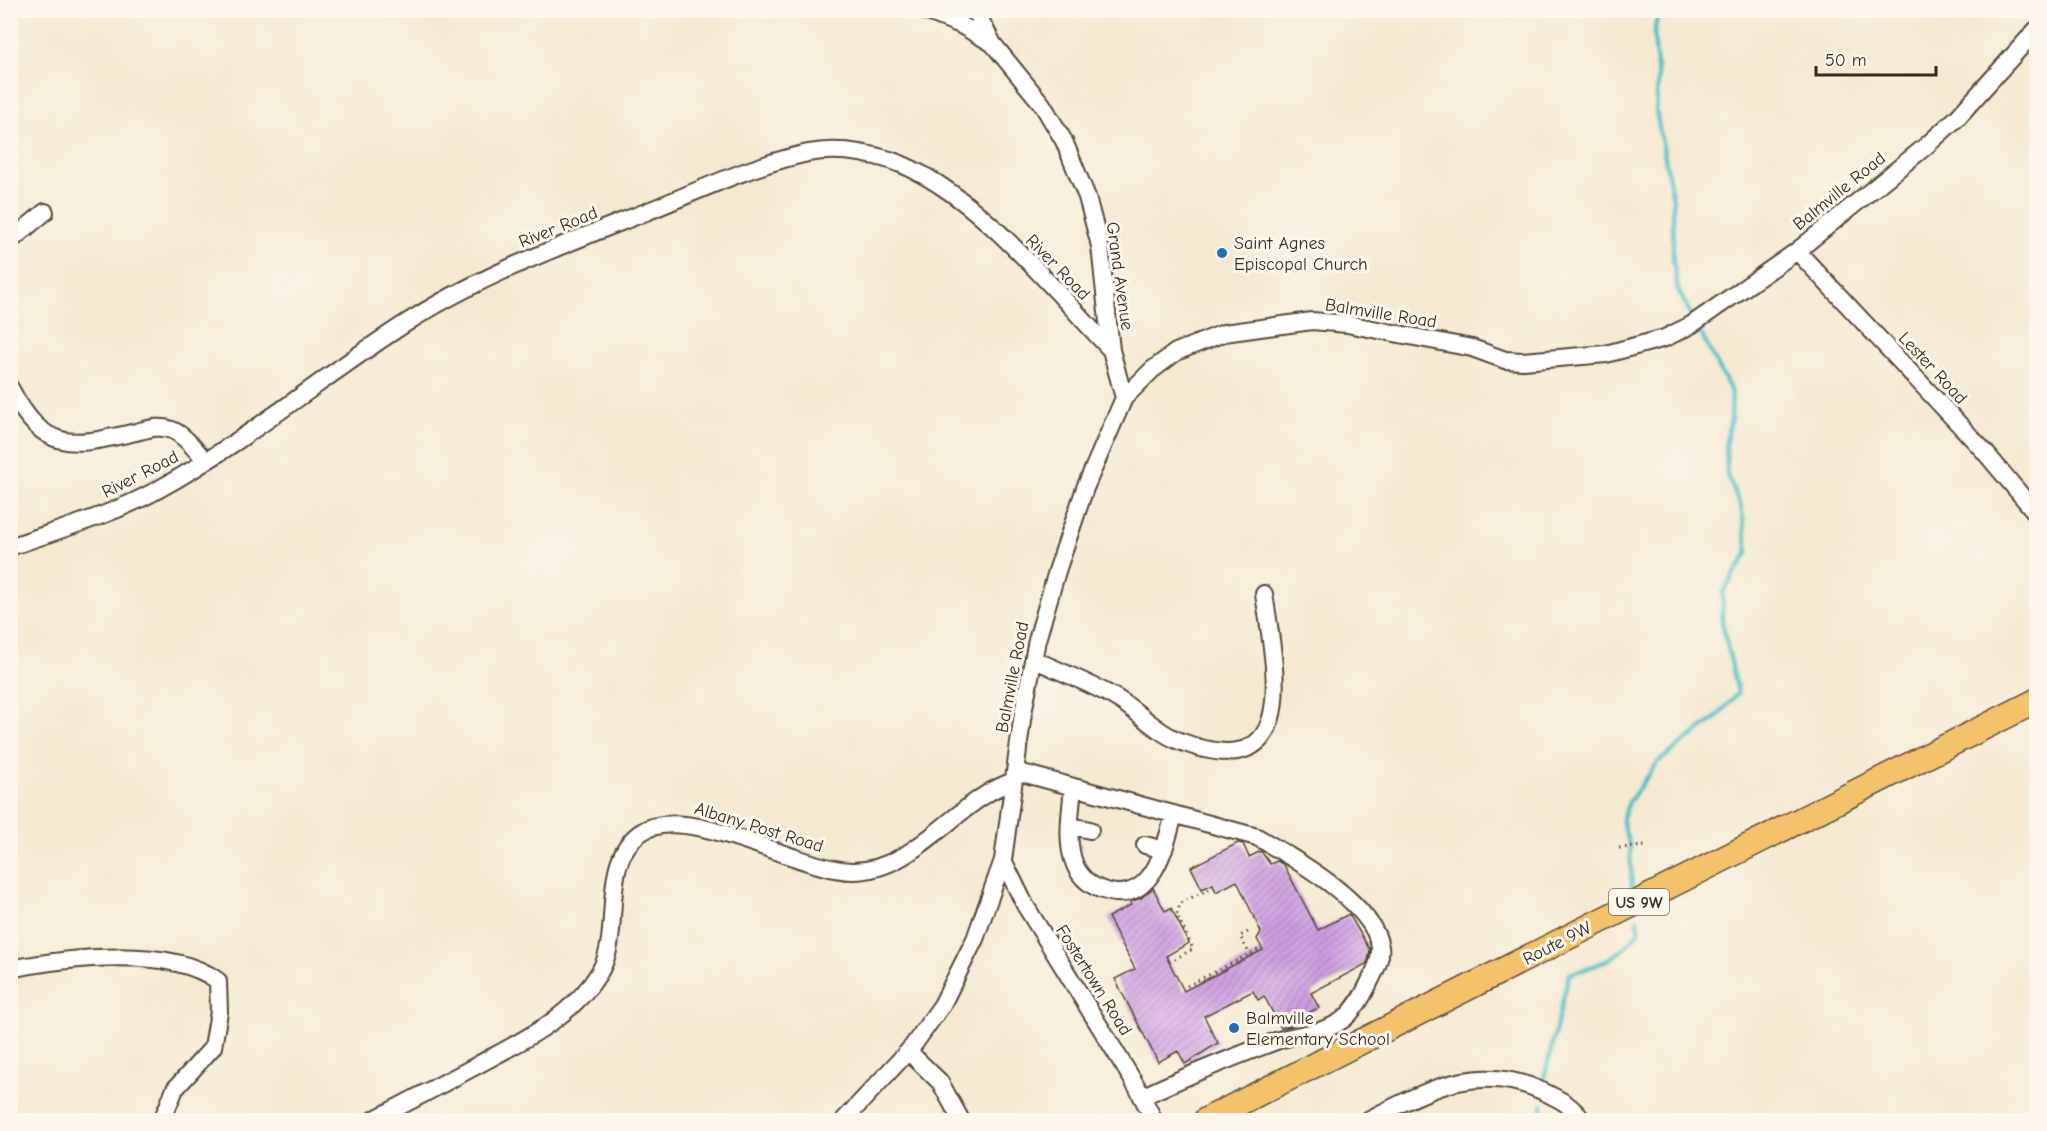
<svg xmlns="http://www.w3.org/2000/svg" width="2047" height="1131" viewBox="0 0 2047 1131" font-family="'Comic Neue',sans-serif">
  <defs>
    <pattern id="building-hatch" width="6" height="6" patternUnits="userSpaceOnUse" patternTransform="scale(1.5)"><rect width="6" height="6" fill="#cd9de1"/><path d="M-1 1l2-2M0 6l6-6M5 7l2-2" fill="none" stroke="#a880b6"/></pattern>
  </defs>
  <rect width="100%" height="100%" fill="#fbf7ec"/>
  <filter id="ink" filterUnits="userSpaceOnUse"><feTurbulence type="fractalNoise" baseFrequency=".0167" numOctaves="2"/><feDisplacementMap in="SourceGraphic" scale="12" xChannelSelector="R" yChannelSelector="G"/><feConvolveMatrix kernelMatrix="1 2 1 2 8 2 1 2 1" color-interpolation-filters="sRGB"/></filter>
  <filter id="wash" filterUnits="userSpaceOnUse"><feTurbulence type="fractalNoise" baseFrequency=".008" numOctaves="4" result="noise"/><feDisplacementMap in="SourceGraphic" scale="24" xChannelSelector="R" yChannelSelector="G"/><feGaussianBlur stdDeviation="1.35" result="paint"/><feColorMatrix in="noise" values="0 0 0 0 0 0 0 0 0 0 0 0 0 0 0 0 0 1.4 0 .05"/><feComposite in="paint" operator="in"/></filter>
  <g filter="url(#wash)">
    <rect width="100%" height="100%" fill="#f5e9d1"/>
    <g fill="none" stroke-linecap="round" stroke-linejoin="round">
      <path stroke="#50bec5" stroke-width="4.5" d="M1632,890l-2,-43 -8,-27 7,-18 29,-40 59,-45 21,-24 -16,-72 1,-29 25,-40 -7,-46 -14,-31 -1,-33 5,-23 1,-26 -54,-103 -5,-30v-60l-17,-89 2,-33 -4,-42 4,-26
        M1543,1083l26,-109c32,-9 50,-16 70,-43l-2,-11
        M1542,1105v15"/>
    </g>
    <g id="blocks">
      <path fill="url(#building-hatch)" d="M1238,843l5,1 6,13 12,-6 9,13 7,-3 7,4 34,65 31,-16 21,36 -2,11 -2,3 -55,29 8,15 -9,4 1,3 -21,11 -9,2 -17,-32 -6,4 -5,-9 -49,25 14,27 -33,21 -7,-13 -20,11 -43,-83 20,-10 -27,-52 23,-12 -1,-3 11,-4 12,-10 12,23 6,-3 18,35 -23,13 18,35 79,-41 -6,-11 4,-7 -24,-51 -21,11 -3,-8 -11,5 -11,-22z"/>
    </g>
  </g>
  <g filter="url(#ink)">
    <use href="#blocks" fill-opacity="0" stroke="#574739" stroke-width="1.5"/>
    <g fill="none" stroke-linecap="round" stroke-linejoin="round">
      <defs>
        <path id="minor" d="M923,10l38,15 31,18
          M975,10l18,34 49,60 22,37 23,56 13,49 11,104 13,48
          M10,241l35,-29
          M1797,251l187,200 52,62
          M10,388c35,67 63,58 126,44 12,-3 24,-7 36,-2 13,5 24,21 34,31
          M10,547c50,-18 103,-32 149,-58 86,-47 162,-111 244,-164 75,-49 160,-80 243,-113 52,-21 106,-47 162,-59 26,-5 56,-1 82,7 81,27 162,128 221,190
          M1033,659c28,13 57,24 83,39 21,12 39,33 61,42 125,50 99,-69 87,-146
          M1015,771l242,66c36,21 116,65 123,110 2,11 -5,24 -10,34 -6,13 -17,32 -29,40 -20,14 -43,12 -65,20 -45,17 -91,35 -134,56
          M1073,787c-2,24 -8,55 2,78 6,14 17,22 31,26 46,14 60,-45 68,-77
          M1071,826l19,4
          M1145,845l19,5
          M1003,860l22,45 112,182 17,33
          M10,969c56,-11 160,-24 208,12l1,31 -6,35 -38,42 -13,31
          M908,1051l32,31 21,38
          M373,1120c34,-17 67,-35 101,-53 45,-25 97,-48 125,-94 25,-39 -1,-110 41,-140 46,-33 158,38 213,38 53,0 90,-50 132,-76 8,-6 19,-10 28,-14
          M844,1120l68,-73 30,-42 33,-66 28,-79 20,-147 14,-73 20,-69 28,-83 39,-90 28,-28 24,-18 48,-19 88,-12 35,3 125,24 33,12 18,1 83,-7 59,-16 26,-13 106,-74 129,-105 31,-28 79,-88
          M1368,1120c58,-29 109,-59 174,-29 17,8 30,14 40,29"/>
        <path id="highway" d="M1206,1120l830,-419"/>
      </defs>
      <use href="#minor" stroke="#574739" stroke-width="20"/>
      <use href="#highway" stroke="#574739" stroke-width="27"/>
      <path stroke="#574739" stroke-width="3" stroke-dasharray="1.5 4.5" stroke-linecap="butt" d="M1619,848l28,-2
        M1248,932l-8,4 10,19
        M1169,962l24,-13 -16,-34 3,-12 34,-16
        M1187,986l75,-38"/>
      <use href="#minor" stroke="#fff" stroke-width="16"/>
      <use href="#highway" stroke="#f3c26a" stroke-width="24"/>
    </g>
  </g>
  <g fill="#1f6fb2" stroke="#fbf7ec" stroke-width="2">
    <circle cx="1222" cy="253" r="6"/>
    <circle cx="1234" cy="1028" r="6"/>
  </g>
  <g text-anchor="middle" stroke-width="6" stroke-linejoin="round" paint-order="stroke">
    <rect fill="#fbf7ec" stroke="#75685c" stroke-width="1.5" x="1609" y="889" width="60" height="26" rx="4.5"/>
    <g font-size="16" font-weight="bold" fill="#3b2a1e">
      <text x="1639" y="908">US 9W</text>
    </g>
    <g font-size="18" fill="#3b2a1e" stroke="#fbf7ec">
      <text transform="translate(1839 191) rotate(-39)" y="6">Balmville Road</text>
      <text transform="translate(558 227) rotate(-22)" y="6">River Road</text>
      <text transform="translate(1058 267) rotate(46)" y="6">River Road</text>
      <text transform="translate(1120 276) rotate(82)" y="6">Grand Avenue</text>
      <text transform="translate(1381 313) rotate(9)" y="6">Balmville Road</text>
      <text transform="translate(1933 368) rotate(47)" y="6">Lester Road</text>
      <text transform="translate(140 474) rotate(-27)" y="6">River Road</text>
      <text transform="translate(1012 677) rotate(-79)" y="6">Balmville Road</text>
      <text transform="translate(759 827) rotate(17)" y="6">Albany Post Road</text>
      <text transform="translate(1557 943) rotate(-27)" y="6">Route 9W</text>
      <text transform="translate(1094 980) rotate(58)" y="6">Fostertown Road</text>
    </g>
    <g font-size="18" fill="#3b2a1e" stroke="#fbf7ec" text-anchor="start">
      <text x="1234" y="249">Saint Agnes<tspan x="1234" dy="21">Episcopal Church</tspan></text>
      <text x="1246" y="1024">Balmville<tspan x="1246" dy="21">Elementary School</tspan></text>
    </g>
  </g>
  <rect width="2047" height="1131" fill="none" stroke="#fbf7ec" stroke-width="36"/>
  <path d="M1816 66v9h120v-9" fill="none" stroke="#3b2a1e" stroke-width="3"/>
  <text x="1825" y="66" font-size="18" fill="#3b2a1e" stroke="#fbf7ec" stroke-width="4.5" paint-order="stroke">50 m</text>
</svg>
